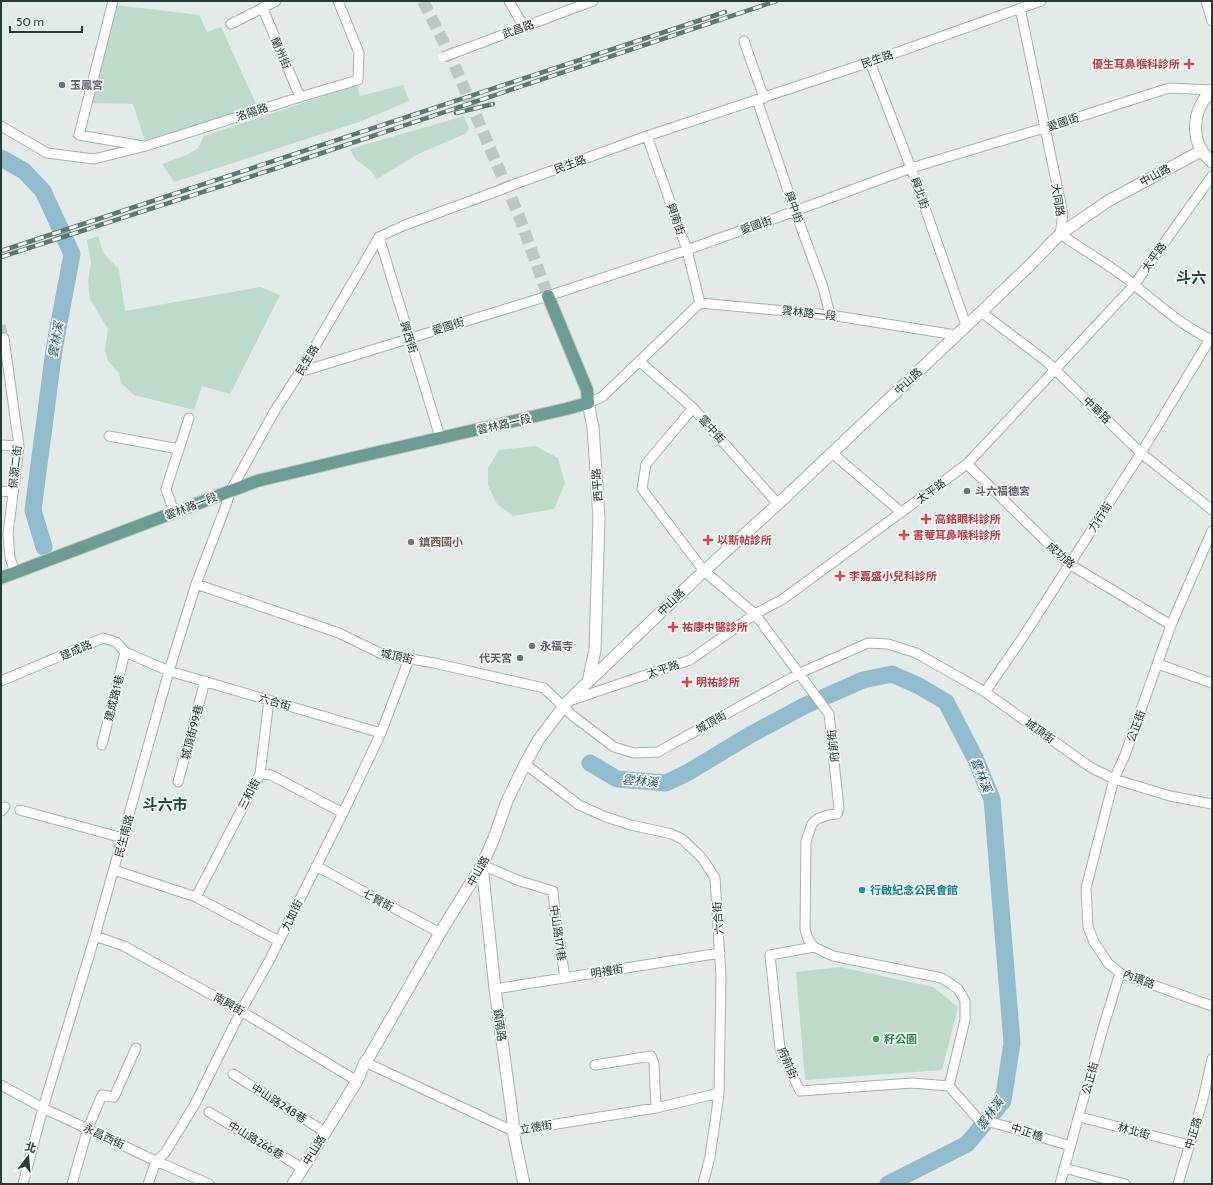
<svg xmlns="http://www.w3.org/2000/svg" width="1213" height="1185" viewBox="0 0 1213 1185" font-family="Cabin,'Noto Sans TC',sans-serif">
  <rect width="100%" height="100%" fill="#e3ebe8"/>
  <path fill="#bedac8" d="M116,5l83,10 8,17 14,-5 36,79 -112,35 -12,-37 -41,-1z
    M357,85l3,11 43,-11 6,16 -50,21 -185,60 -12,-18 25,-9 11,-7 6,-12z
    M464,116l5,12 -4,6 -47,20 -41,25 -6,-8 -16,-12 -5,-10z
    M98,236l5,16 16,18 6,41 135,-24 20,8 -50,99 -28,-8 -8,24 -60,-15 -13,-12 -2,-10 -11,-12 -3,-11 3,-21 -18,-30 -2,-17 3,-20 -4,-22z
    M535,446l23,12 7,25 -11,26 -41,7 -16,-12 -9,-19v-17l11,-18z
    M840,967l93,20 25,20 -16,63 -137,10 -9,-108z"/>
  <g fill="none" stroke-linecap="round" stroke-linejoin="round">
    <path stroke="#90bccb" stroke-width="17" d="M1,158l23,13 19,20 29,63 -18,96 -21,160 11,37
      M590,763l27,16 49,4 21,-10 63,-38 54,-29 59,-26 29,-6 27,12 27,16 29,56 17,41 20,244 -9,58 -36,43 -79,40"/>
    <path stroke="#bdc8c5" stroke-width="9" stroke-dasharray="9 4.5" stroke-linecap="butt" d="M1,325l3,13"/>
    <path stroke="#bdc8c5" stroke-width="12" stroke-dasharray="12 6" stroke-linecap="butt" d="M423,1l27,54 69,161 29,80"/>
    <defs>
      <path id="minor" d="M113,1l-34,134 64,11
        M509,1l15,26
        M1206,1l6,20
        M1020,8l43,206 -3,20c22,15 46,29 67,45 25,20 56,48 85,61
        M263,9l37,88
        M231,24l45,-23
        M744,41l20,57
        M462,50l131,-49
        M870,62l41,106 55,157
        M757,100l38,111 28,76 7,28
        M1,126l46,27 47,6 52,-13 154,-49 58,-17 1,-27 -21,-52
        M647,136l40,114 13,53
        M518,183l129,-47 223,-74 171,-61
        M379,237l61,200
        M981,312l65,49 95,92 71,57
        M4,338l15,108 -11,88 2,24 5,14
        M639,361l54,47 85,96
        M300,372l248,-76 139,-46 108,-39 116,-43 133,-40 125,-40 43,2
        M588,403l14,-6 98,-94 130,12 126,20
        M693,408l-47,56 -4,25 62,82 51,43 74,100 10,95 -2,5 -9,1 -11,4 -5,5 -6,17 -1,88 3,10 6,8 19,9 109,22 16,11 7,12v19l-16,66 29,33 27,7 65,20
        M109,436l70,13
        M1,445l18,1
        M832,453l69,59
        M967,464l102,100 102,61
        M1,491l12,1
        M174,512l-8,-23 23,-71
        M1212,531l-41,94 -46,130 -11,24 -28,109 2,39 6,15 14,21 12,10 92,33
        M196,584l143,49 43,21 52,9 110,25 29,28 41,31 20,6 24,-1 142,-79 68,-30 20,1 28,9 69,39 105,75 24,12 56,17 42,8
        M1158,664l54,19
        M1,681l102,-43 13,4 9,10 44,19 212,62
        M985,692l38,-55 118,-184 69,-114
        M569,701l121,-41 65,-46 28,-15 184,-135 167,-179 78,-109
        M102,745l23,-93
        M525,764l54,41 27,12 25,8 41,9 10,5 20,19 13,20 6,99 -2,116 -9,64 -7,27
        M260,774l9,-74
        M178,782l27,-101
        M20,810l103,28
        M1,811l4,-4
        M482,865l38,16 33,10 2,22 10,65
        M316,866l124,67
        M114,870l82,27 83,44
        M196,897l64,-123 11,1 72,38
        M95,936l29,10 117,65 116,70
        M814,947l-44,8 10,94 20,42 112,-8 37,3
        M495,989l225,-36
        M365,1062l148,69 143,-23 63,-15
        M595,1065l56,-9 3,8 2,44
        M233,1074l92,58
        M1,1085l42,23 113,53 53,23
        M209,1112l93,56
        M1080,1117l109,28
        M1064,1168l61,16
        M23,1184l20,-76 52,-172 74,-265 27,-87 29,-76 6,-18 43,-78 26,-40 79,-135 26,-12 95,-35
        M72,1184l16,-56 14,-33 12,2 22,-49
        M148,1184l8,-23 9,-8 30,-49 46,-93 28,-50 74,-148 38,-80 28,-74
        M1060,1184l43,-156 17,-55
        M1178,1184l25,-85 9,-40"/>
      <path id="tertiary" d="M1212,90c-20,20 -24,52 0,72
        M588,403l5,24 6,91 -4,132 -7,32
        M482,865l13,124 18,132v10l11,53
        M293,1184l64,-103 8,-19 4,-5 71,-124 42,-68 12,-27 13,-37 18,-37 14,-25 29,-38 136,-130 74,-67 203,-192 49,-47 30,-31 48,-33 93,-50"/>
      <path id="primary" d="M1,578l256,-97 100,-24 209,-48 22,-6 -1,-13 -39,-94"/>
    </defs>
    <use href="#minor" stroke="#a6b3af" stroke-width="11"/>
    <use href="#tertiary" stroke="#a6b3af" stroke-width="13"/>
    <use href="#primary" stroke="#c2c8c7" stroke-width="14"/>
    <use href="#minor" stroke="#fff" stroke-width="9"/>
    <use href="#tertiary" stroke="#fff" stroke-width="11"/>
    <use href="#primary" stroke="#6c9d95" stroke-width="12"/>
    <defs>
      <path id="rail" d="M456,113l37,-9
        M1,251l724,-239
        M1,257l276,-89 499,-167"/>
    </defs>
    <use href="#rail" stroke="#5f7672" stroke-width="4.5"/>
    <use href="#rail" stroke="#f3f8f6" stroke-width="3" stroke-dasharray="9" stroke-linecap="butt"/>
    <defs>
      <path id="minor-bridge" d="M443,57l19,-7
        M500,190l18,-7"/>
    </defs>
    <use href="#minor-bridge" stroke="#a6b3af" stroke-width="11" stroke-linecap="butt"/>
    <use href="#minor-bridge" stroke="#fff" stroke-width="9"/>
  </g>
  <g fill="#e0444e" stroke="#f3f8f6" stroke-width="1.5">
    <path d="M1187 58h4v4h4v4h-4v4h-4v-4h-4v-4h4z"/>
    <path d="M924 513h4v4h4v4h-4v4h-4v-4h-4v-4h4z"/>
    <path d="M902 529h4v4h4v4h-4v4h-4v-4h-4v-4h4z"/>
    <path d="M706 534h4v4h4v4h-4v4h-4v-4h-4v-4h4z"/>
    <path d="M838 570h4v4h4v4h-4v4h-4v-4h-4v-4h4z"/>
    <path d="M671 621h4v4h4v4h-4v4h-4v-4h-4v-4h4z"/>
    <path d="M685 676h4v4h4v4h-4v4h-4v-4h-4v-4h4z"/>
  </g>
  <g fill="#6b7280" stroke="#f3f8f6" stroke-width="1.5">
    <circle cx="62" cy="85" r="4"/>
    <circle cx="967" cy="491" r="4"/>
    <circle cx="532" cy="646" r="4"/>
    <circle cx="520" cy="658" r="4"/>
  </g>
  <circle fill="#8d6e63" stroke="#f3f8f6" stroke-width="1.5" cx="411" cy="542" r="4"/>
  <circle fill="#0f9aa8" stroke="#f3f8f6" stroke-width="1.5" cx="862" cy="890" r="4"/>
  <circle fill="#2e9e5b" stroke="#f3f8f6" stroke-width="1.5" cx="876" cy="1039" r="4"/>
  <g text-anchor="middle" stroke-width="3.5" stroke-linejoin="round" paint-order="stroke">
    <g font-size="11" fill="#243b37" stroke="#f3f8f6">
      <text transform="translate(518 29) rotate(-20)" y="4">武昌路</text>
      <text transform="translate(281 53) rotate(67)" y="4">蘭州街</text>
      <text transform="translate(877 59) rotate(-19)" y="4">民生路</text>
      <text transform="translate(252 112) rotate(-18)" y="4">洛陽路</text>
      <text transform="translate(1063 122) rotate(-18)" y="4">愛國街</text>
      <text transform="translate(570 164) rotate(-20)" y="4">民生路</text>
      <text transform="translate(1155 175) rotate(-28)" y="4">中山路</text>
      <text transform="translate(920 193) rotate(71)" y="4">興北街</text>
      <text transform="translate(1058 200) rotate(81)" y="4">大同路</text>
      <text transform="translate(794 207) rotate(71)" y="4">興中街</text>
      <text transform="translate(676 219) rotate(71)" y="4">興南街</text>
      <text transform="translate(756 225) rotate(-19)" y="4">愛國街</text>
      <text transform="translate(1154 257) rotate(-55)" y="4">太平路</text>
      <text transform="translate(809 313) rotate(6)" y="4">雲林路一段</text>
      <text transform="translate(448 326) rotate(-17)" y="4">愛國街</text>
      <text transform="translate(409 337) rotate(73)" y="4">興西街</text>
      <text transform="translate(307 360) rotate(-59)" y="4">民生路</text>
      <text transform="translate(908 381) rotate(-43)" y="4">中山路</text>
      <text transform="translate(1097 410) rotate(44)" y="4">中華路</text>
      <text transform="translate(504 424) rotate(-13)" y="4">雲林路一段</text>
      <text transform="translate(712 429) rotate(48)" y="4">雲中街</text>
      <text transform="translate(15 467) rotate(-84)" y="4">保源二街</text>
      <text transform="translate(597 485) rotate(-94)" y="4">西平路</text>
      <text transform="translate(931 491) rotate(-36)" y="4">太平路</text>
      <text transform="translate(191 506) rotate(-21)" y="4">雲林路一段</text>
      <text transform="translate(1100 517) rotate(-57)" y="4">力行街</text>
      <text transform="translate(1061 555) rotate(41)" y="4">成功路</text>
      <text transform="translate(671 602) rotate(-44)" y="4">中山路</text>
      <text transform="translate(76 650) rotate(-23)" y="4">建成路</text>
      <text transform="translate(397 656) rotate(13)" y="4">城頂街</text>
      <text transform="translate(663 669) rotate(-18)" y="4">太平路</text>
      <text transform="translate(114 698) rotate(-76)" y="4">建成路1巷</text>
      <text transform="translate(275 702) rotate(16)" y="4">六合街</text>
      <text transform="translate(711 722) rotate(-29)" y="4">城頂街</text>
      <text transform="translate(1136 726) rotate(-70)" y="4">公正街</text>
      <text transform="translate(1040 731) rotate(35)" y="4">城頂街</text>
      <text transform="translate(192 732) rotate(-75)" y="4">城頂街99巷</text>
      <text transform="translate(833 746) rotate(-96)" y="4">府前街</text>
      <text transform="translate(249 794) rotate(-62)" y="4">三和街</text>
      <text transform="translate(124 836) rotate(-75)" y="4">民生南路</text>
      <text transform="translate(478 871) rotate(-61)" y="4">中山路</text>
      <text transform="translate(378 900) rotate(28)" y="4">七賢街</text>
      <text transform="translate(292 915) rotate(-64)" y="4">九如街</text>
      <text transform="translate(718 918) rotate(-94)" y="4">六合街</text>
      <text transform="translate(558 933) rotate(82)" y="4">中山路171巷</text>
      <text transform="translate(607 971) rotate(-9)" y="4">明禮街</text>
      <text transform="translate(1139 979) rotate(21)" y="4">內環路</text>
      <text transform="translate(229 1004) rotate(29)" y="4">南興街</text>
      <text transform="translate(500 1025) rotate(82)" y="4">鎮南路</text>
      <text transform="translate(788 1063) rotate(67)" y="4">府前街</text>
      <text transform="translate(1090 1078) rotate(-75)" y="4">公正街</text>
      <text transform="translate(279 1103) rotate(32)" y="4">中山路248巷</text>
      <text transform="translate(536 1127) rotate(-9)" y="4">立德街</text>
      <text transform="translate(1134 1131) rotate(15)" y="4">林北街</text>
      <text transform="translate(1027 1132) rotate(18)" y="4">中正橋</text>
      <text transform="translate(1193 1133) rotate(-73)" y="4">中正路</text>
      <text transform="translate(104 1136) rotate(25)" y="4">永昌西街</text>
      <text transform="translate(256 1140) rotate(31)" y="4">中山路266巷</text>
      <text transform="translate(314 1150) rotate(-58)" y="4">中山路</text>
    </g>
    <g font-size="11" font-weight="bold" fill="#be3a42" stroke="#f3f8f6" text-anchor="start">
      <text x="1180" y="68" text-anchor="end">優生耳鼻喉科診所</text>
      <text x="935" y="523">高銘眼科診所</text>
      <text x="913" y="539">書菴耳鼻喉科診所</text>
      <text x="717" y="544">以斯帖診所</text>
      <text x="849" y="580">李嘉盛小兒科診所</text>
      <text x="682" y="631">祐康中醫診所</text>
      <text x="696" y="686">明祐診所</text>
    </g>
    <g font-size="11" font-weight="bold" fill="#5b616d" stroke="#f3f8f6" text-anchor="start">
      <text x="70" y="89">玉鳳宮</text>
      <text x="975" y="495">斗六福德宮</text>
      <text x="540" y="650">永福寺</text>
      <text x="512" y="662" text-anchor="end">代天宮</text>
    </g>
    <g font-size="11" font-weight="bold" fill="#785e54" stroke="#f3f8f6" text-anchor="start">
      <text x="419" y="546">鎮西國小</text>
    </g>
    <g font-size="11" font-weight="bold" fill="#0d838f" stroke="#f3f8f6" text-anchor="start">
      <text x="870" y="894">行啟紀念公民會館</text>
    </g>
    <g font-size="11" font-weight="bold" fill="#27864d" stroke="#f3f8f6" text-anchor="start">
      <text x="884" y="1043">籽公園</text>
    </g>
    <g font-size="12" font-style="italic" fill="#245d71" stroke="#f3f8f6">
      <text transform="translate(56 340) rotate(-80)" y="4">雲林溪</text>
      <text transform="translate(981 775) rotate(68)" y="4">雲林溪</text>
      <text transform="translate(640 781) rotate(5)" y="4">雲林溪</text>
      <text transform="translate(990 1114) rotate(-54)" y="4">雲林溪</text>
    </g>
    <g font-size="15" font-weight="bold" fill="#224b45" stroke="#f3f8f6">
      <text x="1191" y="283">斗六</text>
      <text x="165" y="810">斗六市</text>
    </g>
  </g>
  <rect width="1213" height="1185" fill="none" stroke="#243b37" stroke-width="4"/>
  <g transform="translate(28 1157) rotate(16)" stroke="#f3f8f6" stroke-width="3" paint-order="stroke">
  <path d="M0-3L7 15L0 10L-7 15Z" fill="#243b37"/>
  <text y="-6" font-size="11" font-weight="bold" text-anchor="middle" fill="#243b37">北</text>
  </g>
  <path d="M10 26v6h72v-6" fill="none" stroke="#243b37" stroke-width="2"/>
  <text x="16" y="26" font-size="12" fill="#243b37" stroke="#f3f8f6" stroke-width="3" paint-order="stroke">50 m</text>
</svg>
